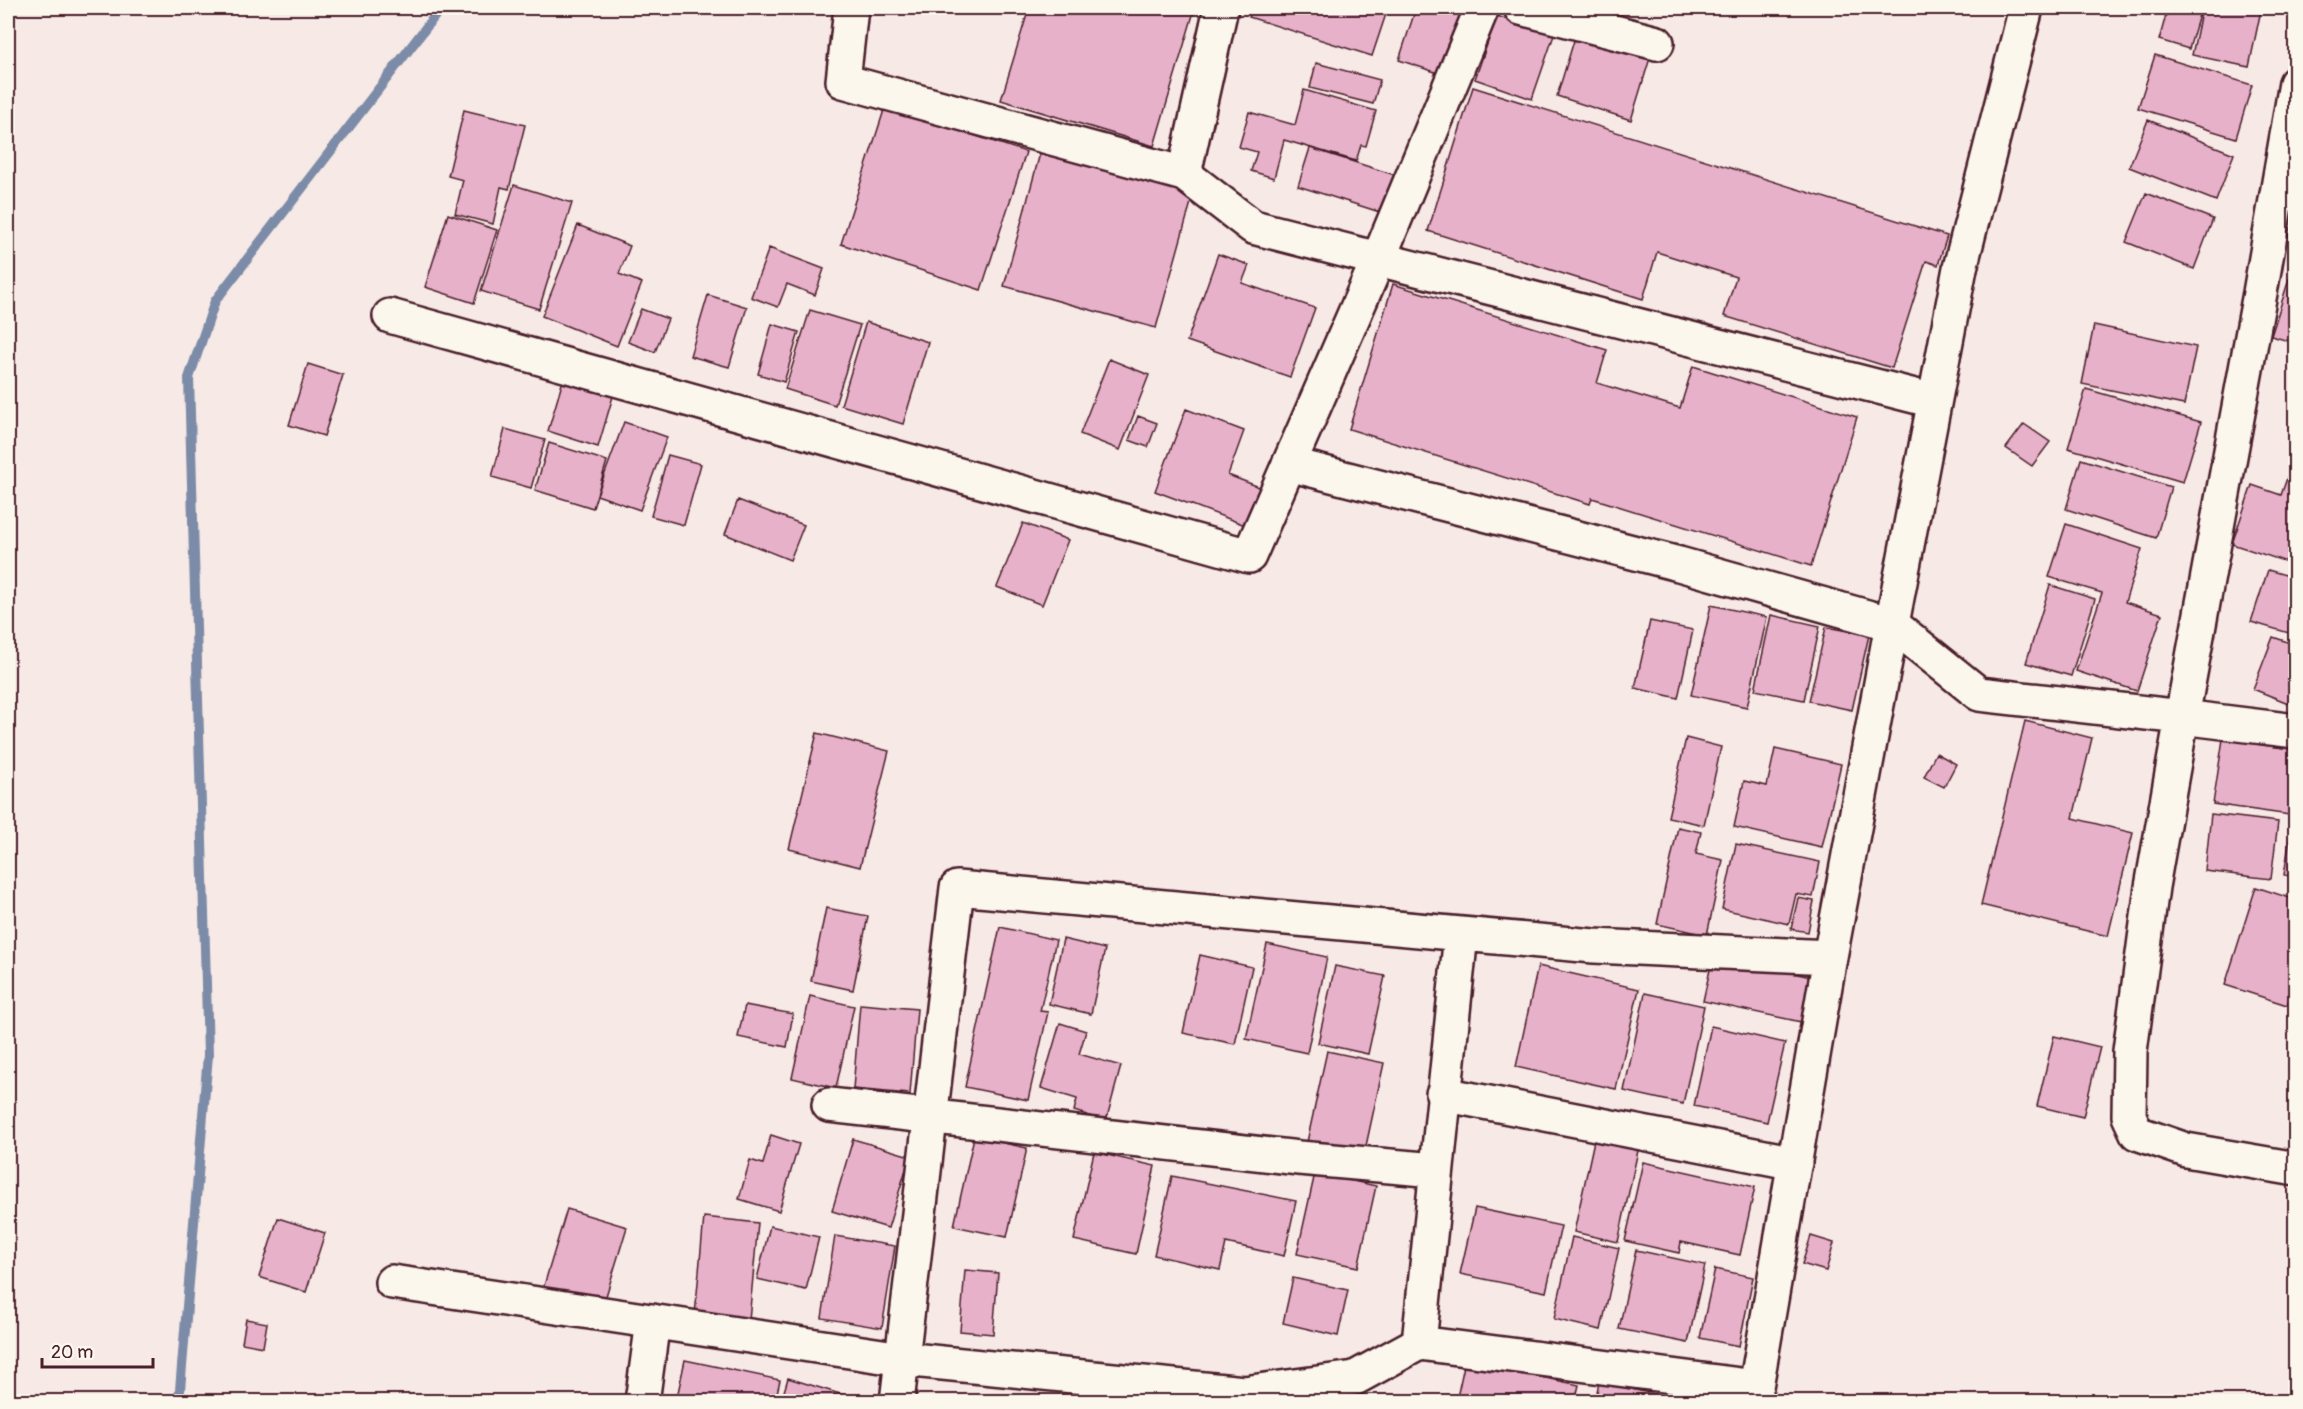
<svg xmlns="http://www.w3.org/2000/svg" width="2303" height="1409" viewBox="0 0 2303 1409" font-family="Pangolin,sans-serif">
  <rect width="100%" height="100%" fill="#f7e9e5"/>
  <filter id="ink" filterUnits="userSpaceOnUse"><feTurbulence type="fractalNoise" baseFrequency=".0167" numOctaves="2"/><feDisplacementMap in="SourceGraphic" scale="12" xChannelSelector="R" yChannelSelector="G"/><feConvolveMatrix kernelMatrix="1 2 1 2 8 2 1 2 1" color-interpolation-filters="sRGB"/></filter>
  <g filter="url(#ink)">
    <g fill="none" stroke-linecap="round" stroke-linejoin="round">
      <path stroke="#7c8ba8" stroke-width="10" d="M179,1402l29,-347 -19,-677 26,-77 226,-293"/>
    </g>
    <path fill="#e7b1ca" stroke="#4a1f2b" stroke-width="1.5" d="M1029,8h166l-41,138 -153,-46z
      M1252,8h136l-16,48 -123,-39z
      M1416,8h50l-16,69 -51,-17z
      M2168,8h33l-12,41 -30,-9z
      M2202,8h49l10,2 -12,57 -57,-12z
      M1497,16l57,19 -22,64 -57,-20z
      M1576,34l74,24 -19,62 -74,-24z
      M2155,55l97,30 -16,53 -98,-30z
      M1316,63l64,17 -7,24 -63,-16z
      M1473,87l474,149 -9,29 -12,-4 -34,107 -168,-52 12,-39 -79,-25 -14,47 -215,-68z
      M1304,90l72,21 -10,35 -5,-1 -5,16 -72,-21 -10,38 -23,-7 6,-19 -18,-5 10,-35 46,13z
      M885,107l141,45 -45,138 -140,-46z
      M464,110l61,15 -16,64 -8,-2 -8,37 -38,-10 8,-34 -15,-4z
      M2148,120l86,34 -18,47 -87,-34z
      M1042,146l153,42 -39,140 -152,-42z
      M1310,148l88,28 -12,38 -88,-28z
      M514,185l58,18 -33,106 -58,-18z
      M2146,193l67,26 -19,50 -68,-27z
      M448,214l49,16 -23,73 -49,-16z
      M578,225l52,21 -11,28 23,9 -25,63 -75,-30z
      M769,248l55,21 -9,26 -28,-11 -9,23 -27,-10z
      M1218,254l31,11 -7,18 73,25 -25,69 -103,-36z
      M2289,279l7,2v62l-25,-7z
      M1393,284l214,66 -10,33 83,25 13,-42 164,51 -46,149 -219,-68 -2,6 -241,-75z
      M708,295l39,12 -18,60 -39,-11z
      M641,309l27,10 -13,33 -27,-10z
      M810,310l50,15 -25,80 -50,-16z
      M866,322l62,20 -25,82 -62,-19z
      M772,324l27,8 -15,50 -26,-8z
      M2094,325l102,22 -12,58 -102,-21z
      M1109,359l40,16 -29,75 -40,-16z
      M308,364l35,11 -19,61 -35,-11z
      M564,377l50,16 -16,54 -50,-16z
      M2086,389l115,33 -18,60 -115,-34z
      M1186,409l58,22 -16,44 39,15 -14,38 -98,-37z
      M1138,416l19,7 -9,24 -19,-7z
      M624,422l43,15 -27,73 -43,-15z
      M2024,424l26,18 -18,24 -26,-18z
      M505,429l40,11 -14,48 -39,-11z
      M549,443l58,18 -14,47 -58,-18z
      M2296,453v112l-64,-21 20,-59 29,10z
      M668,455l33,9 -17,61 -33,-9z
      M2081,459l90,28 -15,51 -90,-29z
      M738,500l66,25 -14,35 -65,-26z
      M1023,523l45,17 -26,65 -45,-18z
      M2066,524l76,25 -17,53 37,12 -25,77 -61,-20 26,-78 -53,-16z
      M2268,570l28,8v57l-45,-13z
      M2050,585l45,14 -24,77 -45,-13z
      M1711,605l56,12 -20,90 -56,-12z
      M1771,615l49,11 -16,74 -49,-10z
      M1650,621l43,9 -15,68 -43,-10z
      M1826,627l43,8 -17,75 -43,-9z
      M2273,637l23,8v61l-43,-17z
      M2025,721l67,17 -19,80 60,15 -25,103 -127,-31z
      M817,733l72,18 -29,116 -71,-18z
      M1686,738l35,9 -17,78 -36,-8z
      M2223,739l73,11v66l-83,-12z
      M1775,749l66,15 -19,83 -88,-20 10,-46 23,5z
      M1936,753l20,11 -12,23 -20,-10z
      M2211,814l67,8 -7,57 -66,-8z
      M2292,825l4,1v51l-12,-2z
      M1678,827l23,5 -5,22 27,6 -16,75 -50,-11z
      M1736,844l84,18 -7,35 -17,-3 -7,30 -67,-15z
      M2256,887l40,13v79l-9,26 -62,-20z
      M1798,898l16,3 -6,31 -17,-3z
      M826,908l42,8 -15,74 -42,-9z
      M1000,927l56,13 -16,71 8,1 -20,88 -63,-13z
      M1063,939l42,10 -14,65 -42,-10z
      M1267,944l60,13 -20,96 -61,-14z
      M1200,955l52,12 -17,77 -52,-11z
      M1713,956l103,22 -10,45 -103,-22z
      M1335,966l50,10 -17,78 -50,-11z
      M1538,966l101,23 -23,100 -100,-22z
      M1645,993l59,13 -21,98 -59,-13z
      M810,996l44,10 -18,82 -44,-10z
      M860,1004l57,5 -7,85 -57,-5z
      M745,1005l48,9 -6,33 -49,-10z
      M1060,1023l26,8 -7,23 42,12 -15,55 -32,-10 3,-12 -36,-11z
      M1711,1026l74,17 -18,79 -73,-16z
      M2054,1036l46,11 -17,70 -46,-11z
      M1327,1051l57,12 -20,92 -57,-13z
      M771,1135l28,9 -20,67 -40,-12 11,-39 13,4z
      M1595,1136l44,10 -21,96 -44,-10z
      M974,1137l53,11 -20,89 -53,-11z
      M853,1139l57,17 -22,72 -56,-17z
      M1094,1152l61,14 -19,88 -62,-14z
      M1643,1162l112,25 -15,68 -59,-13 -2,11 -54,-12z
      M1315,1173l61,13 -18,81 -61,-13z
      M1172,1176l124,25 -12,55 -58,-13 -6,27 -66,-15z
      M1475,1208l86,18 -15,66 -86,-18z
      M567,1209l60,18 -24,79 -60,-17z
      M704,1217l54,6 -9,97 -54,-5z
      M278,1218l47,15 -19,59 -47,-15z
      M770,1226l49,11 -13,53 -49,-11z
      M835,1236l60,10 -13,82 -60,-10z
      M1811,1236l23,7 -8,28 -24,-7z
      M1572,1237l47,11 -18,82 -47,-11z
      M1636,1250l69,15 -17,78 -69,-14z
      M1715,1269l38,8 -14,69 -39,-8z
      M965,1270l33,3 -5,61 -33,-3z
      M1293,1278l55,12 -10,46 -55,-13z
      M246,1319l21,4 -4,24 -21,-4z
      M685,1360l95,20 -5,22h-99z
      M1465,1361l114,24 -4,17h-119z
      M788,1378l78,24h-85z
      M1599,1382l64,14 -1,6h-67z
      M1425,1396l24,6h-25z"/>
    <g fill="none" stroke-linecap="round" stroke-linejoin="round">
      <defs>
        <path id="minor" d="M851,8l-8,73 341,93
          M1221,8l-37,166 69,53 681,174
          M1521,8l136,35
          M2296,83l-36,210 -78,424 114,14
          M390,316l859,240 40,-92 390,100 213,60 68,-356 66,-260
          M1289,464l89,-204 104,-252
          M1461,934l-42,409 337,44 74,-430
          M1443,1094l352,69
          M829,1105l470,53 137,12
          M392,1282l510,77 342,34 111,-15 64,-35
          M642,1402l11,-81
          M897,1402l60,-514 637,58 236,11 62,-333 87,70 203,23 -30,170 -22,164 -1,65 8,17 49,17 110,19"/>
      </defs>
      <use href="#minor" stroke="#4a1f2b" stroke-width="38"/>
      <use href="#minor" stroke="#fbf7ec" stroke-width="33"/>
    </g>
  </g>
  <rect width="2303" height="1409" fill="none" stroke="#fbf7ec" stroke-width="30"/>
  <rect x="15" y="15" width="2273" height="1379" fill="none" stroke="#4a1f2b" stroke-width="2" filter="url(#ink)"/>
  <path d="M42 1358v9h111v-9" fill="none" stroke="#4a1f2b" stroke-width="3"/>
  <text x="51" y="1358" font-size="18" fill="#4a1f2b" stroke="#fbf7ec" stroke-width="4.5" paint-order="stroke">20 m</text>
</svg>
